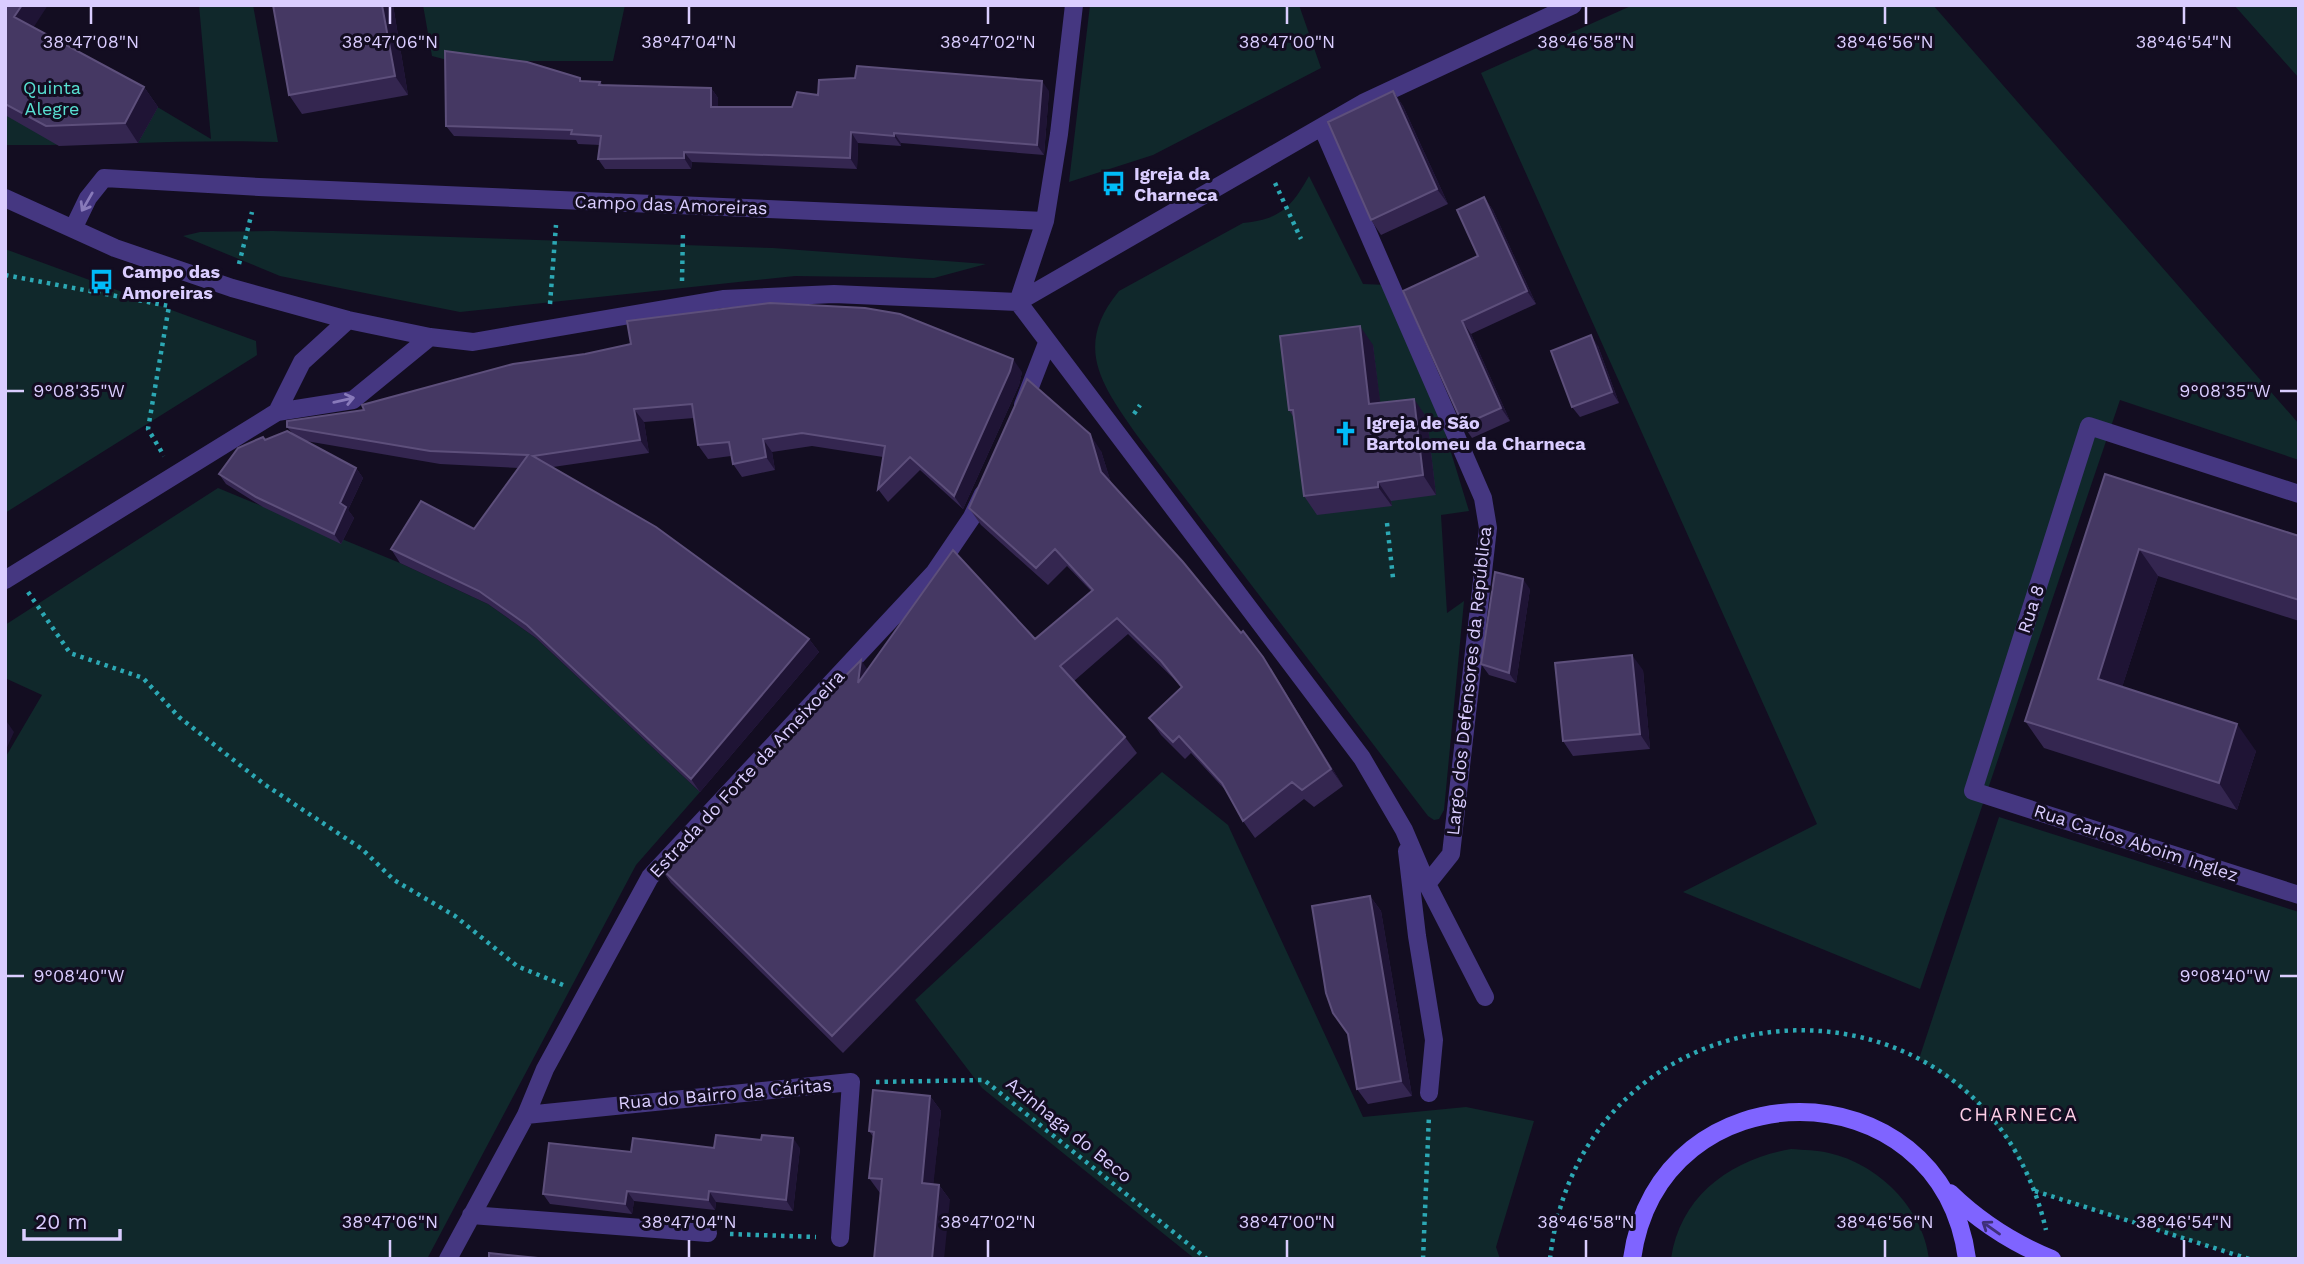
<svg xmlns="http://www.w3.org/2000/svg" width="2304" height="1264" viewBox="0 0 2304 1264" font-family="'Work Sans',sans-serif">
  <rect width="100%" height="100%" fill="#130d21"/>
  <path fill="#10282b" d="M199,5h54l25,137c-91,-3 -182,4 -273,3v-129l206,123z
    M423,5h202l-12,56h-162l-19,-5z
    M1090,5h209l22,63 -168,87 -84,27z
    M1633,5h300l366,419v36l-179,-60 -200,589 -237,-97 134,-68 -336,-751z
    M2234,5h65v73z
    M1309,176l54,108 24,1 40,89 42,137 -28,4 6,98 17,-12 -20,209 -5,9 -5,1 -6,-4 -289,-378c-36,-52 -67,-90 -20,-147l124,-68c37,-4 48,-15 66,-47z
    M273,231l500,17 213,16 -52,14 -139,-2 -335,36 -180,-36 -97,-40 17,-4z
    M5,249l251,92 1,14 -252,158z
    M218,488l182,75 88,41 48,34 164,154 -64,73 -209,394h-422v-501l37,-63 -37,-17v-53z
    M1162,772l66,53 135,292 103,-10 68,14 -38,126 4,12h-305l-213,-171 -67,-88z
    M1999,817l300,95v347h-50l-215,-68c-24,-57 -62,-101 -115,-132z
    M1791,1149c13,1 26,1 38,4 49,11 94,55 100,106h-258c9,-64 61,-100 120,-110z"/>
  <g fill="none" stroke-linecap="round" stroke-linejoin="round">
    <path stroke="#2ca8b4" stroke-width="4.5" stroke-dasharray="3.5 5" stroke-linecap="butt" d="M1275,183l26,56
      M239,264l13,-52
      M5,275l164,31 -21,123 16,27
      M682,281l1,-50
      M550,304l6,-79
      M1134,414l6,-9
      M1387,523l6,55
      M28,592l42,61 73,25 36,39 85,67 98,65 32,31 61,36 62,50 46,19
      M876,1082l108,-2 223,179
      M2035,1191l214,68
      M730,1234l86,3
      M1423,1259l6,-144
      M1550,1259c32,-288 431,-311 496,-29"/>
    <path stroke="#453781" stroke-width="18" d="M1322,127l161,371 5,30 -37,326 -24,30
      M5,198l110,50 117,40 116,32 82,17 43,5 250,-43 111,-5 184,8
      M73,229l15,-31 16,-20 155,9 786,34
      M1018,302l344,456 42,72 23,54 58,113
      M1018,302l345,-199 210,-98
      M1018,302l27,-81 14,-87 15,-129
      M1023,405l24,-62
      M277,412l25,-50 46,-42
      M2299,494l-210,-68 -116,365 326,104
      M5,580l272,-168 76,-12 77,-63
      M1407,851l10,85 17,104 -5,53
      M526,1115l325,-33 -11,156
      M471,1215l237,18
      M448,1259l78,-144 19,-46 105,-192 284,-304 38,-56 11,-23"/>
    <path stroke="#7f64ff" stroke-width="18" d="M1950,1193c30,29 62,50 102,66
      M1632,1259c27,-196 309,-196 335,0"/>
  </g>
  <path fill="#342650" d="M5,5l29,22 110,60 14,20 -20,36 -79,3 -54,-31z
    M273,5h120l15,90 -106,19 -13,-19z
    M580,78l2,3 18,1 3,3 108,3 7,10v9h74l26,-12 231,-4 -5,64 -143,-12v3l-43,-3 -1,26 -165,-7 -1,7h-86l-7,-10 2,-14 -22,-1 -2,-4 -122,-4 -8,-10z
    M1393,91l10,15 45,98 -67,31 -10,-15z
    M1484,197l9,13 43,94 -65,30 39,87 -38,17 -9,-13 -60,-134 75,-35z
    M1373,345l7,58 47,15 9,77 -45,6 1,5 -75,9 -13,-19 -10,-78 -5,-8z
    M1598,346l21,57 -39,14 -8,-10z
    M1022,372l-3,13 -56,124 -43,-39 -32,32 -10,-13 5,-32 -71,-11 -40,6 3,18 -33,7 -9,-13 -2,-8 -23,3 -10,-14 -4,-27 -50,4 5,31 -96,14 256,172 10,13 -119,140 -164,-154 -48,-34 -88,-41 -9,-14 83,-20 45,-61 -79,-4 -134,-23 50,27 7,10 -15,32 6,8 -13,26 -78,-37 -37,-23 -7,-10 46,-34 28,-6 -6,-7z
    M1101,451l10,32 163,191 69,112 -29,21 -10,-8 -49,39 -12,-17 -15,-28 -37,-40 -6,6 -24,-24 -12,-17 33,-30 -9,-10 -45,-44 -54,47 51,56 12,16 -294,300 -172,-170 -12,-17 209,-197 167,-30 56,-48 -24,-25 -19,19 -67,-60 -12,-17z
    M2105,474l194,62v85l-141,-45 -36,111 134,64 -19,59 -193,-62 -19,-27z
    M1530,589l-14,94 -27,-8 -8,-11z
    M1643,670l7,79 -77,7 -10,-15z
    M1370,896l11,15 31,185 -44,8 -11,-15z
    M930,1096l11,15 -8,73 6,1 11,15 -70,-7 -11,-15 5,-40 -5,-7z
    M714,1148h86l-7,63 -77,-9 -1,8 -81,-9 -2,13 -82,-10 -7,-10z"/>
  <path fill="#1f1435" d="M22,5h26l-20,31 -14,-19z
    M382,5h11l15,90 -13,-19z
    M1042,81l7,10 -5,64 -7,-10z
    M144,87l14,20 -20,36 -13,-20z
    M711,88l7,10v19l-7,-10z
    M1393,91l10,15 45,98 -11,-15z
    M851,132l7,11 -1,26 -7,-11z
    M894,133l7,10v3l-7,-10z
    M684,152l8,10 -1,7 -7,-11z
    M1484,197l9,13 43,94 -9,-13z
    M1462,321l9,13 39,87 -9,-13z
    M1360,326l13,19 10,79 -14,-20z
    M1591,335l7,11 21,57 -7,-11z
    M1013,359l9,13 -3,13 -56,124 -9,-13z
    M1414,399l13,19 9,77 -13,-20z
    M634,409l10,13 5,31 -9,-13z
    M1090,434l11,17 12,38 -12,-17z
    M763,439l9,13 3,18 -9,-13z
    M356,468l7,10 -15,32 6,8 -13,26 -7,-10 6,-31z
    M1378,482l13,19 1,5 -14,-19z
    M2139,549l19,27 -42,130 -18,-27z
    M1523,579l7,10 -14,94 -7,-10z
    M809,639l10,13 -119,140 -9,-13z
    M1632,655l11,15 7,79 -10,-15z
    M1263,657l11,17 69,112 -12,-17z
    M861,660l12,17 -15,6z
    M7,722l7,10 -9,20v-27z
    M2237,724l19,27 -19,59 -18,-27z
    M1370,896l11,15 31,185 -11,-15z
    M930,1096l11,15 -9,87 -10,-15z
    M793,1138l7,10 -7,63 -7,-11z
    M939,1185l11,15 -6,59h-12z
    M627,1191l7,10 -2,13 -7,-10z
    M709,1191l7,11 -1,8 -7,-10z"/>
  <path fill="#453863" stroke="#5d4f7b" stroke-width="2" d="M5,5h17l-8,12 130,70 -19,36 -79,3 -41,-22z
    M273,5h109l13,71 -106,19z
    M445,51l82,11 53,16v3l20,1 -1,3 112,3v19h81l5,-15 21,3 1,-15 36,-2 2,-12 185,15 -5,64 -143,-12v3l-43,-4 -1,26 -166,-6v6l-86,1 3,-23 -30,-2 1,-4 -126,-4z
    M1393,91l44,98 -66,31 -43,-98z
    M1484,197l43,94 -65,30 39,87 -38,17 -60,-134 75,-35 -21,-46z
    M770,303l95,5 35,6 113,45 -3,12 -56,125 -44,-39 -32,32 7,-43 -83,-13 -39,6 3,18 -33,7 -4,-22 -31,3 -6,-41 -58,5 6,31 -107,16 123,71 153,112 -118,140 -164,-154 -48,-34 -88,-42 30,-48 53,28 54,-74 -98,-4 -143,-24v-6l77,-11 -2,-5 151,-41 72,-10 46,-10 -4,-23z
    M1360,326l9,78 45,-5 9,76 -45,7v5l-74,9 -11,-86h-4l-9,-74z
    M1591,335l21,57 -40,15 -21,-56z
    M1027,379l63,55 11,38 82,90 58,71 2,-2 20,26 68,112 -29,21 -10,-8 -49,39 -21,-38 -43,-47 -6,6 -24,-24 33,-31 -21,-26 -44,-43 -57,48 65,71 -293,299 -173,-170 202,-206 -3,23 95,-133 82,89 58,-49 -38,-41 -19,19 -67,-60z
    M287,431l69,37 -16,35 6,4 -12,27 -78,-37 -37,-23 19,-26 25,-11 2,3z
    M2105,474l194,62v64l-160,-51 -41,130 139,45 -18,59 -194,-62z
    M1495,572l28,7 -14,94 -28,-9z
    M1632,655l8,79 -77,7 -8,-78z
    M1370,896l31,185 -44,8 -9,-55 -15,-21 -7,-20 -14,-87z
    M873,1090l57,6 -8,87 17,2 -7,74h-58l8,-80 -13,-1 5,-46 -5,-1z
    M716,1135l45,5 1,-5 31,3 -7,62 -77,-9 -1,9 -81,-9 -2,13 -82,-10 6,-51 82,9 2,-14 81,10z
    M489,1253l59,6h-59z"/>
  <defs><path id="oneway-shaft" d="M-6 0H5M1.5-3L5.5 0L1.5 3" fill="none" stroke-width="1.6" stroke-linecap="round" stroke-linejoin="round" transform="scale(1.75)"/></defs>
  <g stroke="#887aba">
    <use href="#oneway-shaft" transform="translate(87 202) rotate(120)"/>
    <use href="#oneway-shaft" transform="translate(344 400) rotate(-13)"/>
  </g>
  <use stroke="#3e307a" href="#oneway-shaft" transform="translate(1991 1228) rotate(-145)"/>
  <path fill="none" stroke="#dacdff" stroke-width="2.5" d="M91,7v17M390,7v17M689,7v17M988,7v17M1287,7v17M1586,7v17M1885,7v17M2184,7v17M7,391h17M2280,391h17M7,976h17M2280,976h17M390,1240v17M689,1240v17M988,1240v17M1287,1240v17M1586,1240v17M1885,1240v17M2184,1240v17"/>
  <defs>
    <symbol id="bus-bare" viewBox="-9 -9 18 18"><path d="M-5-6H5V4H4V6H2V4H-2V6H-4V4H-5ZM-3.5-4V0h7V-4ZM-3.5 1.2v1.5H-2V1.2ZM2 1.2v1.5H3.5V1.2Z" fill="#00bbf8" stroke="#130d21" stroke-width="2.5" paint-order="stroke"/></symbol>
    <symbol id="church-bare" viewBox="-9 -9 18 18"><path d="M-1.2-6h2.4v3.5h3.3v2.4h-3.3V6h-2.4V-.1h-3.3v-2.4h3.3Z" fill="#00bbf8" stroke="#130d21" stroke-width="2.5" paint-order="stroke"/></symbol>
  </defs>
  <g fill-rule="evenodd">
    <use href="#bus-bare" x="1096" y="166" width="35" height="35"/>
    <use href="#bus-bare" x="84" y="264" width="35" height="35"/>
    <use href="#church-bare" x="1328" y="416" width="35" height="35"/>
  </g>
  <g text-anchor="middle" stroke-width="6" stroke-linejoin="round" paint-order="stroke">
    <g font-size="18" fill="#58e0d2" stroke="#130d21">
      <text x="52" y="94">Quinta<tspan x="52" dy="21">Alegre</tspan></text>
    </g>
    <g font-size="18" font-weight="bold" fill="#dacdff" stroke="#130d21" text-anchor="start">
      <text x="1134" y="180">Igreja da<tspan x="1134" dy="21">Charneca</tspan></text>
      <text x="122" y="278">Campo das<tspan x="122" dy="21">Amoreiras</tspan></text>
      <text x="1366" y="429">Igreja de São<tspan x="1366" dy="21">Bartolomeu da Charneca</tspan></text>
    </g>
    <g font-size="18" fill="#dacdff" stroke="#130d21">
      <text transform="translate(671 205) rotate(2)" y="6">Campo das Amoreiras</text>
      <text transform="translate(2031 609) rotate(-72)" y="6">Rua 8</text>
      <text transform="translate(1469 681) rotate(-84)" y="6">Largo dos Defensores da República</text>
      <text transform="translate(747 774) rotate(-47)" y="6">Estrada do Forte da Ameixoeira</text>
      <text transform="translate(2136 843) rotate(18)" y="6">Rua Carlos Aboim Inglez</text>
      <text transform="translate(725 1094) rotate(-5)" y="6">Rua do Bairro da Cáritas</text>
      <text transform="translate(1069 1130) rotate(39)" y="6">Azinhaga do Beco</text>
    </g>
    <g font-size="19" letter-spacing="2" fill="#ffcfe7" stroke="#130d21">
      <text x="2019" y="1121">CHARNECA</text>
    </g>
  </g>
  <g font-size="18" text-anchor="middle" fill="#dacdff" stroke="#130d21" stroke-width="6" stroke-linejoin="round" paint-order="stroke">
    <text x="91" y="48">38°47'08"N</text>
    <text x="390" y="48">38°47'06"N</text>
    <text x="689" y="48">38°47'04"N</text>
    <text x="988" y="48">38°47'02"N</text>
    <text x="1287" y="48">38°47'00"N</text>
    <text x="1586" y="48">38°46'58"N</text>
    <text x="1885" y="48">38°46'56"N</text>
    <text x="2184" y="48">38°46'54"N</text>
    <text x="2225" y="397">9°08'35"W</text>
    <text x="79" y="397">9°08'35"W</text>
    <text x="2225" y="982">9°08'40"W</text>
    <text x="79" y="982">9°08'40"W</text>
    <text x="390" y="1228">38°47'06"N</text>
    <text x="689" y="1228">38°47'04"N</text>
    <text x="988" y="1228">38°47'02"N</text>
    <text x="1287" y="1228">38°47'00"N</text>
    <text x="1586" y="1228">38°46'58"N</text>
    <text x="1885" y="1228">38°46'56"N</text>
    <text x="2184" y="1228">38°46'54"N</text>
  </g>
  <rect width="2304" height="1264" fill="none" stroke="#dacdff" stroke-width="14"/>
  <path d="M24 1229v10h96v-10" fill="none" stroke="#dacdff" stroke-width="3.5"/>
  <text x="35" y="1229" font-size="21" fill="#dacdff" stroke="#130d21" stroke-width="5" paint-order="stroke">20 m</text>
</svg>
